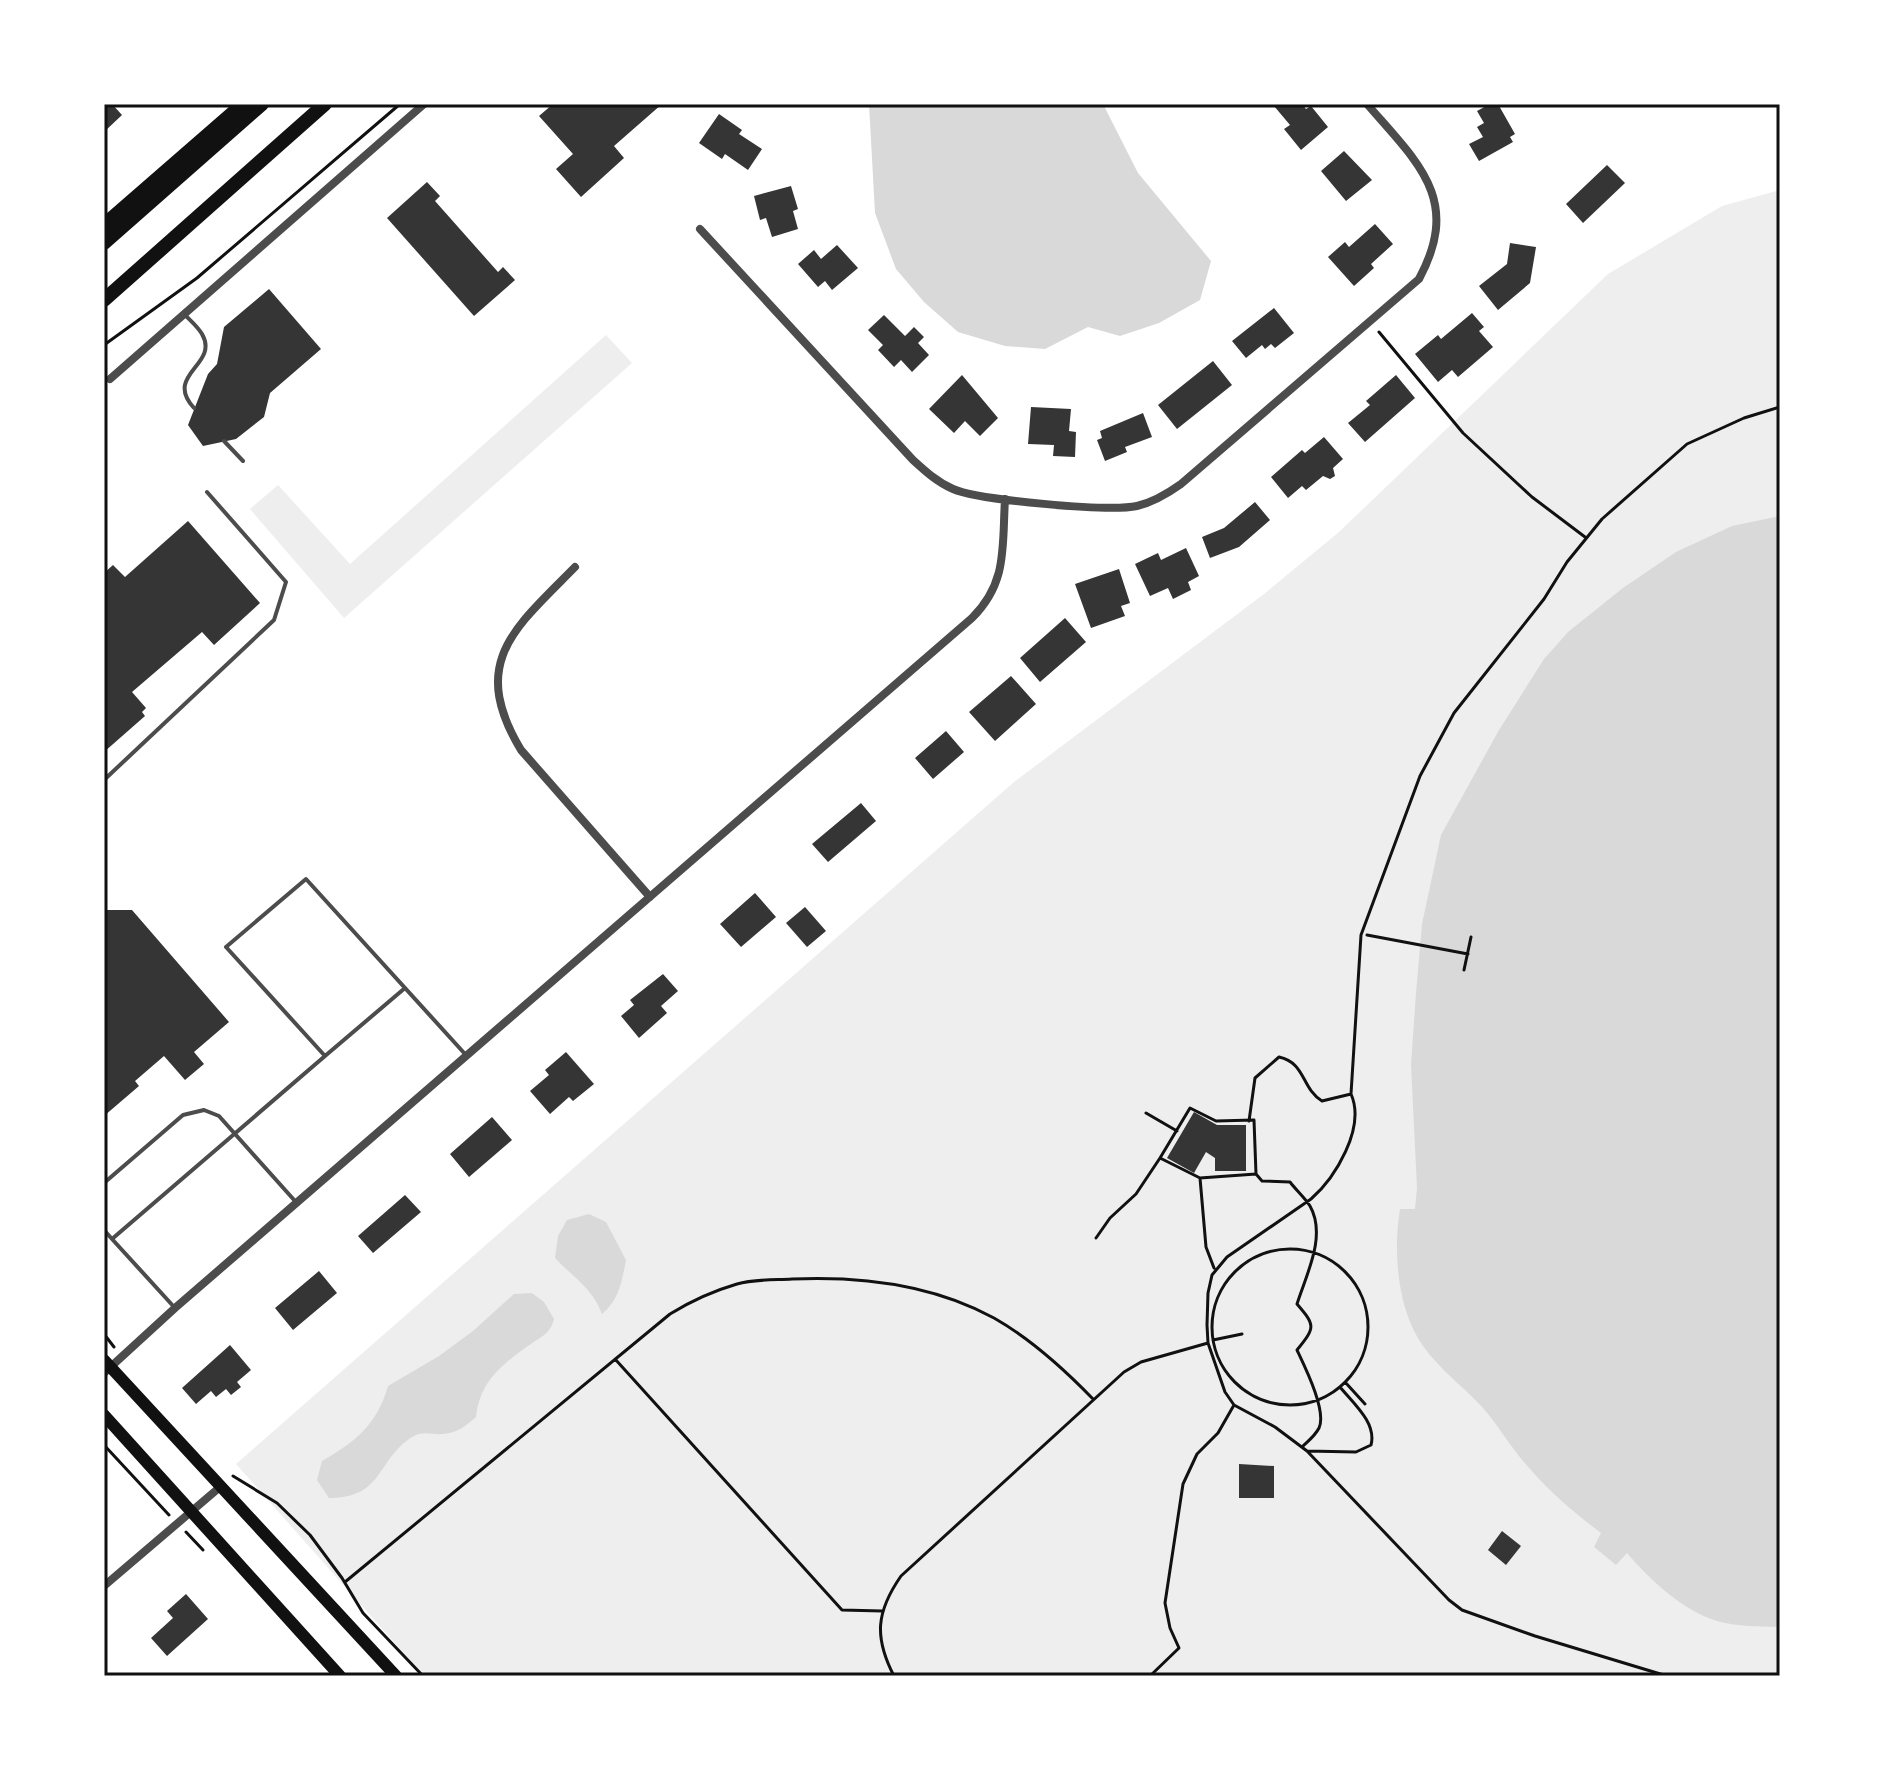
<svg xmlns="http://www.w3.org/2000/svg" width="1884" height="1780" viewBox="0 0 1884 1780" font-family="Quicksand,sans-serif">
  <rect width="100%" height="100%" fill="#fff"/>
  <path fill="#eee" d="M1780,190v1486h-1356l-188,-212 778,-682 250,-188 75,-62 269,-258 114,-68z
    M606,335l26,28 -288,255 -94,-109 28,-24 72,79z"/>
  <path fill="#d9d9d9" d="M869,104h234l35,69 73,88 -11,39 -41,23 -39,13 -32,-9 -43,22 -40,-3 -47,-14 -34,-30 -28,-33 -21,-56z
    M1780,516v1111c-21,-1 -43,0 -63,-6 -34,-10 -68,-42 -90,-68l-11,12 -22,-18 7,-14c-28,-21 -55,-44 -77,-71 -15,-17 -26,-37 -41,-54 -19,-21 -43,-38 -60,-62 -26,-37 -30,-94 -23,-137h15l2,-21 -6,-123 5,-72 6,-69 19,-89 58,-105 45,-71 24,-27 55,-44 53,-36 56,-26z
    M589,1214l17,8 20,38c-4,21 -7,40 -24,54 -9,-25 -30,-38 -47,-56l3,-22 9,-16z
    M532,1293l12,9 10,17c-4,16 -14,18 -26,27 -28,20 -48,36 -52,71 -10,9 -19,16 -33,17 -12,1 -20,-4 -31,3 -36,23 -28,61 -83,61l-12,-18 5,-19c33,-19 55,-36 66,-75l51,-30 34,-25 41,-37z"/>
  <path fill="#353535" d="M104,104h8l10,11 -18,17z
    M553,104h109l-48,42 10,12 -43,39 -25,-28 17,-15 -34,-38z
    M1276,104h26l4,5 5,-3 17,21 -27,23 -17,-21 6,-4 -16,-19z
    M1490,104h8l17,30 -5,3 3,5 -34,19 -10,-17 14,-7 -6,-10 7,-4 -7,-12z
    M719,114l23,16 -3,4 23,15 -14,21 -23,-16 -3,5 -23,-16z
    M1344,151l28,29 -26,21 -25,-30z
    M1607,165l18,18 -42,40 -17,-19z
    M427,182l13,14 -5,5 63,71 5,-5 12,13 -41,36 -87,-98z
    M791,186l7,23 -5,2 5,18 -26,8 -6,-19 -6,2 -6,-24z
    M1375,224l18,20 -22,20 3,4 -20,18 -26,-29 17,-15 4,5z
    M1510,243l26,4 -6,36 -32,27 -19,-24 28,-22z
    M837,245l21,23 -26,22 -7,-9 -7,6 -20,-23 16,-14 7,9z
    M269,289l52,60 -51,44 -6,24 -28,22 -33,7 -15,-21 20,-51 9,-10 7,-37z
    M1274,308l20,25 -19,15 -4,-4 -6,5 -3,-4 -16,13 -14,-17z
    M1472,313l12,14 -5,4 14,16 -35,30 -6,-7 -14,12 -23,-28 23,-19 3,4z
    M884,315l21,21 9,-9 10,10 -6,6 11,12 -17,17 -11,-12 -7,7 -16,-17 5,-5 -15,-15z
    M1213,361l19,24 -55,44 -19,-24z
    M962,375l36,43 -18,18 -15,-15 -11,12 -25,-24z
    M1396,375l19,23 -50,44 -17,-19 22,-18 -4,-4z
    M1031,407l40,2 -2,22 7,1 -1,25 -22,-1 1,-11 -26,-1z
    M1143,413l9,24 -27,10 2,5 -22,9 -8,-21 5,-2 -2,-7z
    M1324,437l19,22 -10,9 2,8 -5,3 -7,-3 -17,14 -4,-4 -14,12 -17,-21 31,-27 3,3z
    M1255,502l15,18 -31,27 -29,11 -8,-21 22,-9z
    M188,521l72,82 -46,42 -12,-13 -70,60 14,16 -4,4 3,4 -41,36v-179l9,-8 12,12z
    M1186,548l13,28 -11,6 3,8 -18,9 -5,-11 -18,8 -15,-32 23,-11 3,7z
    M1119,569l11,34 -9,3 4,10 -34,12 -16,-44z
    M1065,618l21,24 -46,40 -20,-24z
    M1011,676l25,28 -41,37 -26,-29z
    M946,731l18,21 -31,27 -18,-21z
    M861,803l15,18 -48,41 -16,-18z
    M755,893l21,24 -35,30 -21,-23z
    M805,907l21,24 -19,16 -21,-24z
    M104,910h28l97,112 -35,30 10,12 -19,16 -21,-24 -29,25 4,5 -35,30z
    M663,974l15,17 -17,15 6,7 -28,25 -18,-22 13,-11 -4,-5z
    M566,1052l28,32 -21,17 -4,-4 -19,17 -20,-23 19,-16 -4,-5z
    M1194,1112l23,13h29v46h-31v-13l-9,-6 -12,21 -27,-15z
    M492,1117l20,23 -43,37 -19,-23z
    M405,1195l16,17 -48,41 -15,-17z
    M319,1271l18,22 -44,37 -18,-22z
    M230,1345l21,25 -14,12 4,5 -10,8 -5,-6 -10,8 -5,-6 -15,13 -14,-16z
    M1239,1464l35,2v32h-35z
    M1502,1531l19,15 -15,19 -18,-15z
    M186,1594l22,25 -41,37 -16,-18 22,-20 -6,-7z"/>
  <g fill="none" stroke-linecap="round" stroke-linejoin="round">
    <path stroke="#111" stroke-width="3" d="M1379,332l84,101 69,64 53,40
      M104,345l93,-67 203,-174
      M1367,935l101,19
      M1464,970l7,-33
      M1190,1108l26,13 38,-1 2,54 -56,4 -40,-20z
      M1146,1113l31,18
      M1249,1121l6,-43 24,-21c27,6 22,31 43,44l29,-7
      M1256,1174l6,7 28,1c6,8 15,16 20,24 17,30 -4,69 -13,98 18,21 19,23 0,46 8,17 30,61 22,78 -4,8 -11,13 -17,19
      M1200,1178l6,69 8,21
      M1096,1238l14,-20 26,-24 24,-36
      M1212 1327a78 78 0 1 1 156 0a78 78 0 1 1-156 0Z
      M104,1334l10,13
      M1213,1340l29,-6
      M615,1359l227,251 40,1
      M1345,1382l20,22
      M104,1445l65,70
      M1307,1451l49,1 15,-7c6,-22 -18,-42 -31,-58
      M233,1476l44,27 33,32 32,43 21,35 60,63
      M186,1532l17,18
      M345,1582l325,-268c21,-13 43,-23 67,-30 17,-5 37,-4 55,-5 69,-3 140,5 202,39 37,21 69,50 99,81
      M894,1676c-20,-39 -18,-64 7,-100l223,-204 17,-10 67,-19
      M1150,1676l29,-28 -9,-20 -5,-25 18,-119 14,-30 21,-21 16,-28
      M1667,1676l-132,-40 -73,-26 -13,-10 -142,-149 -32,-24 -41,-22 -9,-13 -17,-49 -1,-18 1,-32 4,-18 15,-18 84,-58c24,-21 55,-71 40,-105l10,-159 59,-159 34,-63 90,-114 23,-37 35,-43 85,-75 57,-26 36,-11"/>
    <path stroke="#4c4c4c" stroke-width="4" d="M185,315c6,6 13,12 17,19 18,31 -39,40 -8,74
      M224,441l19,20
      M104,780l170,-160 12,-38 -79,-90
      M405,988l-80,68 -99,-109 80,-68 159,175
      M104,1183l79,-68 21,-5 15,6 76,85
      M104,1230l8,9 213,-183
      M112,1239l63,69"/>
    <path stroke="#4c4c4c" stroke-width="8" d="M700,229l213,231c12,11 24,22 40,29 25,11 156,23 184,17 17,-4 30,-12 44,-22l238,-205c43,-80 -1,-116 -52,-175
      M110,379l314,-275
      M575,567c-60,61 -107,95 -54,183l129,147
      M104,1373l71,-65 797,-690c36,-36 30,-71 33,-119
      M104,1586l116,-99"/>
    <path stroke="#111" stroke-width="12" d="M104,1360l292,316
      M104,1415l236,261"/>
    <path stroke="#111" stroke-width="14" d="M104,225l139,-121
      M104,243l158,-139
      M104,300l221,-196"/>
  </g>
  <rect width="1884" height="1780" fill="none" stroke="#ffffff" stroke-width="212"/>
  <rect x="106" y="106" width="1672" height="1568" fill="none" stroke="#111" stroke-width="3"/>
</svg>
